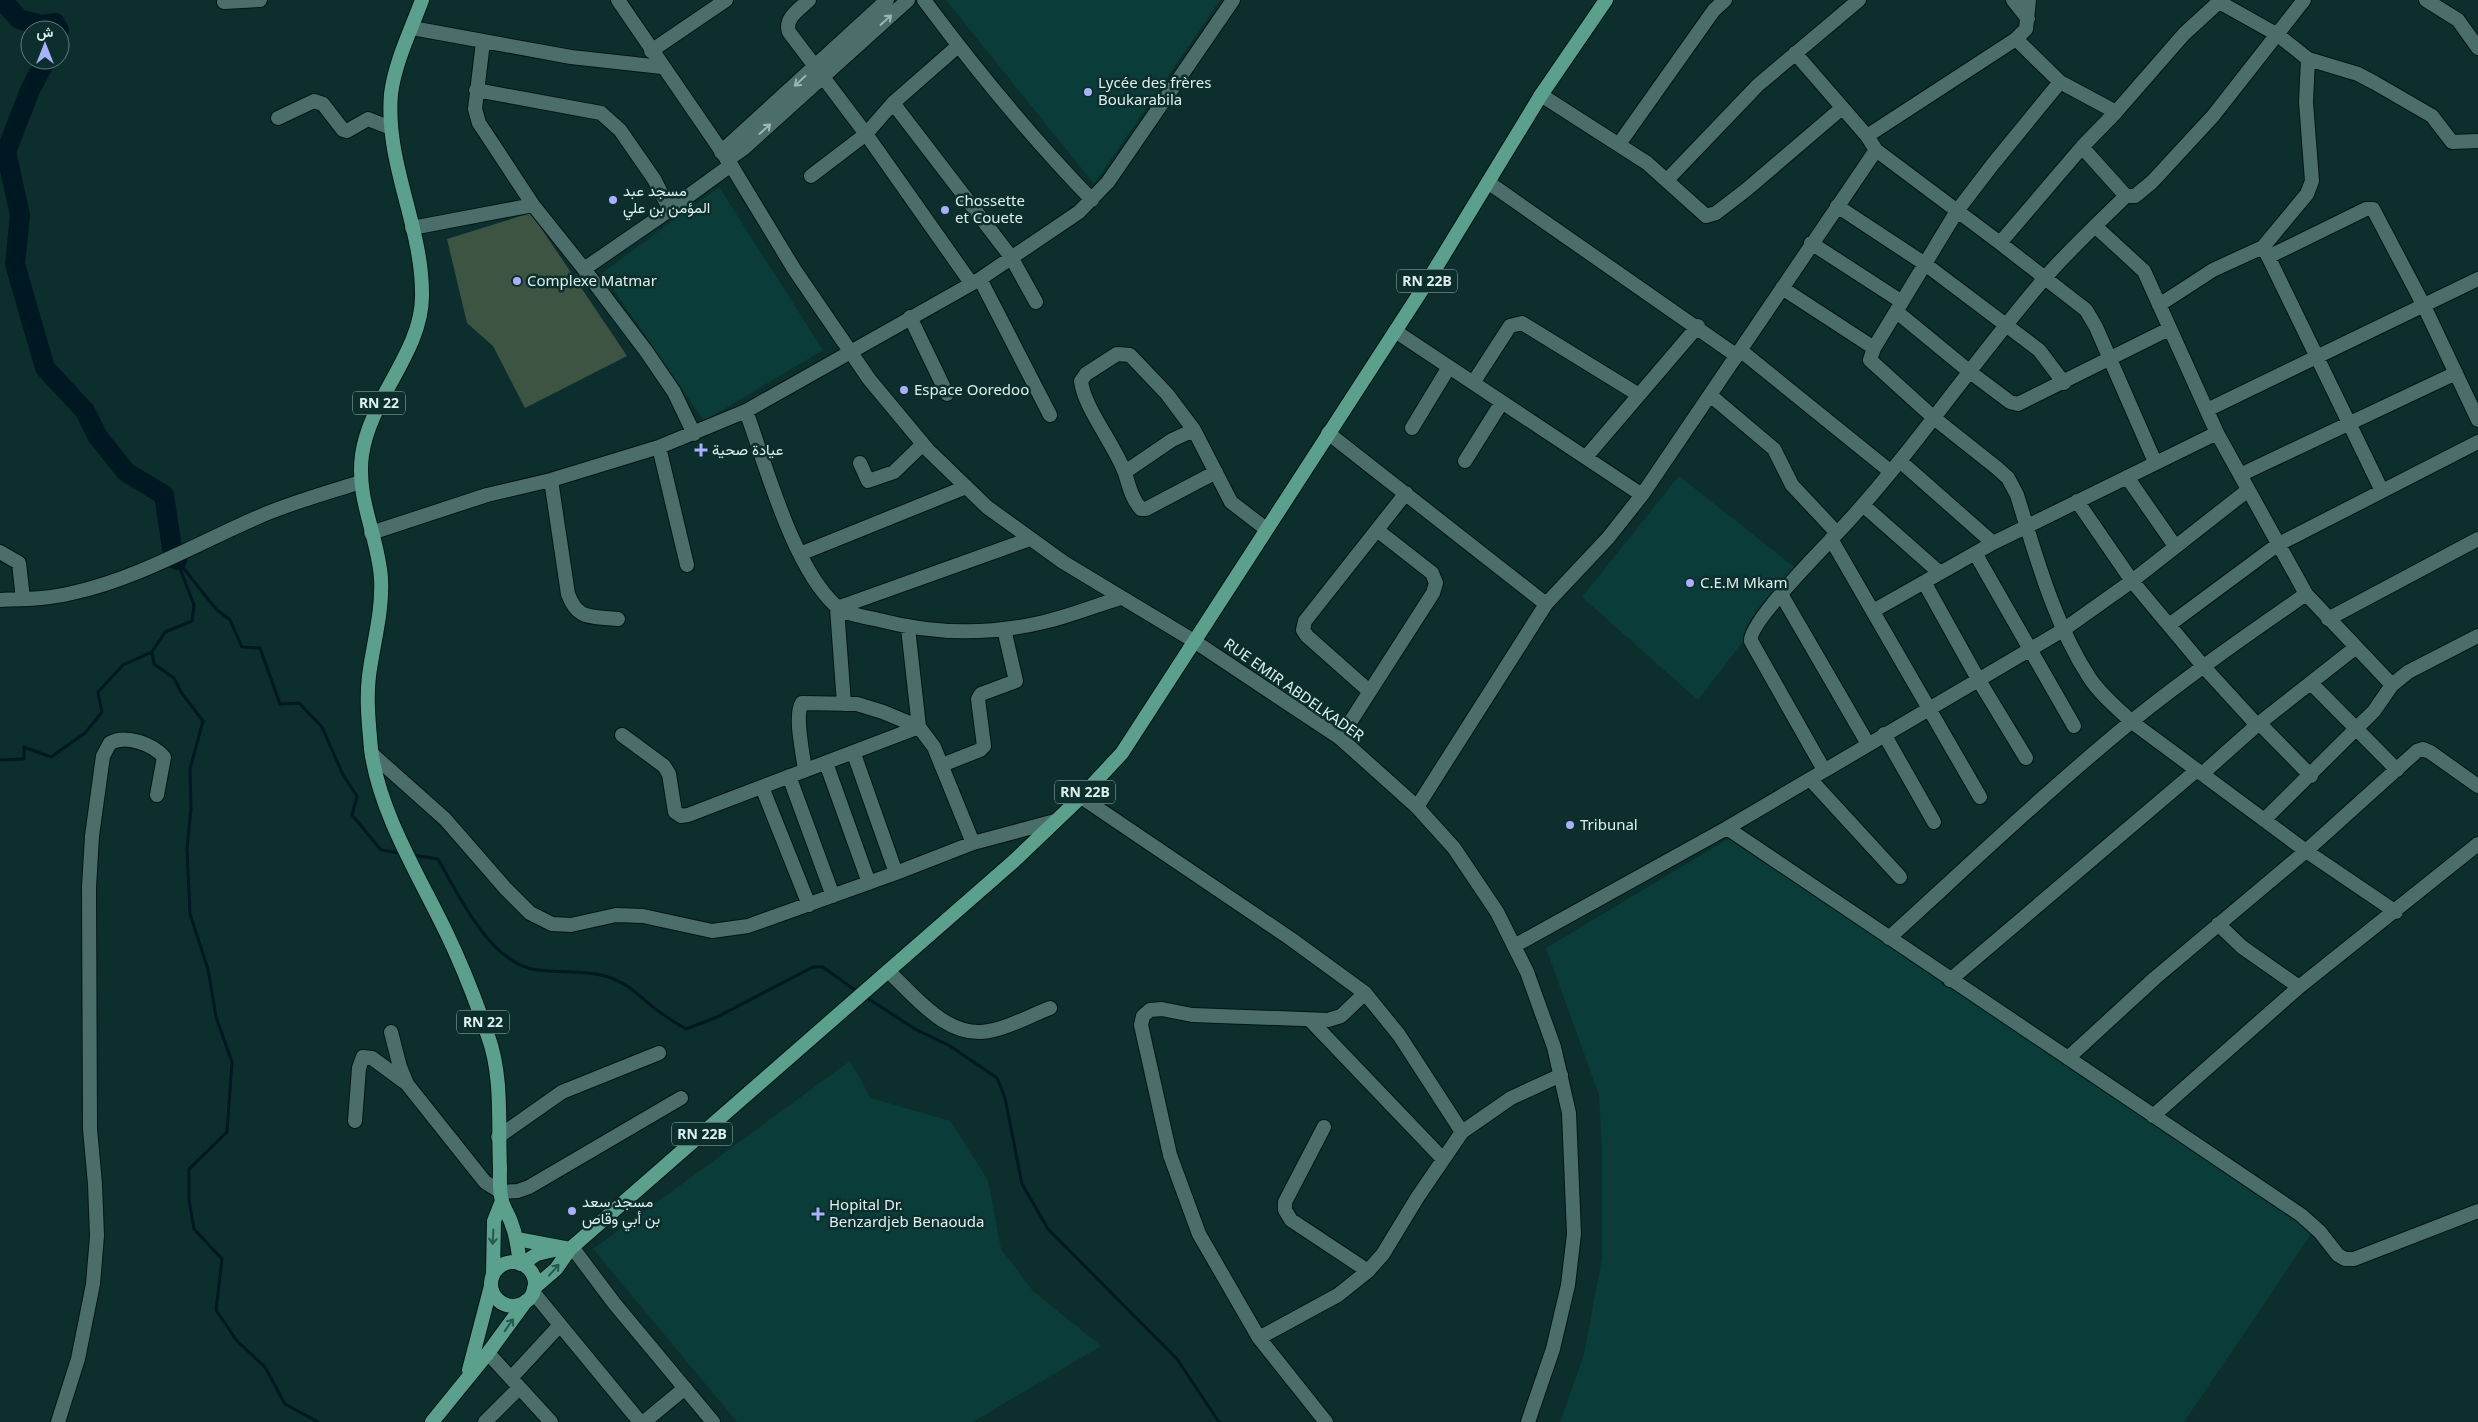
<svg xmlns="http://www.w3.org/2000/svg" width="2478" height="1422" viewBox="0 0 2478 1422" font-family="'Noto Sans',Vazirmatn,sans-serif">
  <rect width="100%" height="100%" fill="#0c2f2d"/>
  <path fill="#0a3c39" d="M946,0h274l-126,184z
    M719,187l104,163 -119,71 -102,-148z
    M1679,476l119,94 -100,130 -116,-103z
    M1735,835l579,395 -130,192h-624l24,-67 18,-97v-107l-3,-56 -53,-147z
    M850,1061l21,37 79,23 38,59 13,69 32,42 68,55 -128,76h-236l-144,-173z"/>
  <path fill="#3d5443" d="M531,213l96,143 -102,52 -32,-62 -26,-23 -20,-84z"/>
  <g fill="none" stroke-linecap="round" stroke-linejoin="round">
    <path stroke="#001821" stroke-width="3" d="M177,560l39,49 14,11 12,27 18,1 20,56 19,-1 23,24 21,48 14,21 -5,19 29,35 20,3
      M152,652l2,12 20,14 7,14 22,29 -13,48 1,40 -4,39 3,66 18,55 8,48 16,45 -5,70 -38,37v31l5,29 28,30 -6,51 21,31 28,26 20,37 33,18
      M0,760l24,-1v-12l27,10 34,-24 17,-21 -4,-20 25,-27 29,-13 13,-20 27,-11 2,-16 -16,-42
      M412,855l26,4c20,35 50,100 94,110 25,5 54,0 79,9 18,6 31,21 46,32 9,7 19,13 29,19l31,-12 96,-50h10l36,26
      M864,996l51,33 35,17 47,32 8,20 17,86 26,45 129,130 42,63"/>
    <path stroke="#001821" stroke-width="20" d="M2,0l17,19 22,6 14,-2 4,7
      M46,60l-16,30 -24,62 14,63 -5,49 30,104 40,43 13,26 28,35 38,23 8,53 5,12"/>
    <defs>
      <path id="minor" d="M809,0c-9,9 -25,18 -20,32l77,102 105,149
        M924,0c52,70 107,137 168,200
        M2013,0l15,19
        M2426,0l32,20 20,28
        M224,2l36,-2
        M412,28l159,29 91,10
        M2016,39l44,43 56,30
        M483,42l-8,67 4,14 54,82 51,64 74,-51 73,-53
        M651,51l75,-51
        M1795,53l72,83 9,14 124,93 86,67 10,17 59,135
        M2308,59l50,15 17,9 57,33 20,26 26,-1
        M2060,82l-67,82 -36,47 -83,137 -4,12 64,58 63,50 11,10 9,17c19,61 37,128 72,182 11,17 28,31 43,45l174,129 90,61
        M476,90l125,23 19,17 34,49 16,31
        M1541,95l106,68 59,53 10,-3 30,-23 96,-82
        M893,103l118,154 25,45
        M278,118l36,-17 9,3 20,26 4,1 21,-12 23,9
        M1867,136l149,-97 10,-10 3,-29
        M1619,144l95,-134 11,-10
        M721,152l166,-152
        M727,160l16,-11 165,-149
        M811,176l55,-42 27,-31 65,-57
        M1667,180l91,-95 101,-85
        M1489,183l248,173
        M2126,196h9l17,-14 61,-66 91,-116
        M1837,206l88,58 114,86 25,33
        M2095,226l49,45 73,162 89,161 86,91
        M412,228l121,-23
        M1811,243l91,59
        M2000,243l82,-96 34,-35 68,-78 37,-34
        M2265,250l117,241
        M2268,257l98,-48h7l51,97 54,114
        M584,269l62,82 28,41 20,42
        M980,279l70,136
        M1782,288l92,60
        M2159,305l54,-35 50,-23 44,-53 5,-13 -6,-79 2,-43 -30,-24 -59,-33
        M1897,312l73,60 40,30 8,2 151,-75
        M910,317l37,77
        M1395,331l247,164
        M1740,350l151,122
        M1473,383l37,-57 12,-3 117,72
        M1710,395l64,54 18,36 45,48
        M2207,410l271,-131
        M746,411c20,55 47,156 90,195 10,9 30,11 43,14 54,14 111,15 165,2 26,-6 51,-16 76,-24
        M1412,428l37,-61
        M1328,433l218,171
        M659,447l28,118
        M1586,457l112,-131
        M1465,461l37,-59
        M1900,461l93,82
        M860,463l8,18 26,-9 29,-28
        M1125,472l47,-32 22,-10
        M1216,472l-70,37h-5c-9,-10 -12,-23 -16,-36 -10,-28 -41,-65 -44,-92l5,-7 31,-20 13,1 37,39 27,36 37,72 35,27
        M2240,475l216,-102
        M2127,477l48,69
        M551,480l17,114c10,27 23,22 50,25
        M2077,501l55,80 71,85 54,59
        M1863,505l77,68
        M371,533l116,-38 64,-15 108,-33 87,-36 234,-132 99,-67 29,-30 125,-182
        M1831,539l149,258
        M0,552l19,11 4,36
        M1975,553l99,173
        M800,554l166,-67
        M1924,582l54,97 48,79
        M1781,594l87,150
        M0,600c24,-1 48,-1 72,-7 65,-14 124,-49 184,-75 33,-15 70,-25 105,-36
        M1873,611l120,-68 224,-110
        M2328,619l150,-80
        M2169,625l108,-80 201,-103
        M2311,683l86,87
        M1369,691l-62,-55 -4,-6 2,-9 101,-128
        M844,704l-7,-96 193,-69
        M2259,723l52,53
        M1884,734l50,88
        M622,735l42,31 5,8 6,38 6,4 7,-1 231,-88 -11,-99
        M1340,738l93,-145 3,-10 -4,-10 -55,-43
        M372,754l73,65 60,69 25,25 22,11 19,1 45,-10 27,1 69,15 36,-5 148,-53 77,-30 82,-22
        M854,754l42,119
        M826,763l43,120
        M942,765l38,-15 4,-4 -6,-47 3,-5 35,-13 -12,-52
        M805,770c-2,-16 -11,-55 -3,-67l55,1 26,8 36,15 15,20 39,96
        M1824,770l-73,-129c-3,-18 77,-98 93,-115 72,-78 131,-167 200,-247 25,-29 54,-56 82,-83l-44,-49
        M2202,774l55,-49 98,-77
        M789,776l44,120
        M1810,779l90,98
        M762,787l47,118
        M1081,797l210,142 74,54 34,42 63,97 -45,66 -34,56 -15,17 -30,24 -79,43
        M1417,807l129,-203 62,-66 34,-43 234,-345
        M2264,820l110,-109 18,-26 16,-13 70,-36
        M1727,828l574,387 19,17 18,23 7,4h9l124,-48
        M2218,924l24,23 57,40
        M1889,938c80,-73 159,-148 243,-217 56,-45 115,-86 174,-127
        M1514,946l213,-118 336,-198 69,-49 116,-91
        M888,971c28,26 59,68 101,60 20,-3 42,-16 61,-23
        M1950,980l247,-210
        M1310,1020l132,138
        M391,1032l9,35 7,17 78,98 16,10 17,-1 11,-4 152,-89
        M2068,1058l87,-80 151,-127 111,-100 6,-2 7,3 48,34
        M2153,1116l146,-129 179,-143
        M355,1121l4,-53 4,-11 9,1 34,25
        M1324,1127l-39,75v8l6,10 77,51
        M1462,1132l49,-34 50,-23
        M498,1137l64,-45 97,-39
        M533,1292l107,130
        M488,1353l63,69
        M511,1378l49,-53
        M58,1422l20,-63 15,-75 4,-48 -2,-52 -5,-55 -1,-242 3,-51 11,-80 7,-13c16,-9 42,1 54,14l-7,38
        M485,1422l34,-34
        M644,1422l41,-34
        M1326,1422l-67,-84 -60,-104 -29,-79 -29,-130 2,-9 7,-6 12,-1 30,6 136,5 13,-4 24,-23"/>
      <path id="tertiary" d="M572,1247l42,56 99,119"/>
      <path id="secondary" d="M618,0l113,165 63,104 75,110 59,71 59,57 76,55 131,79 146,97 77,69 37,41 43,64 30,60 27,75 15,66 5,121 -6,51 -15,64 -25,73"/>
      <path id="primary" d="M422,0c-11,30 -27,62 -31,94 -6,70 32,133 31,202 0,56 -52,102 -60,159 -6,44 16,81 19,123 2,33 -8,66 -12,98 -3,24 0,49 2,73 8,63 48,127 75,183 16,33 30,69 42,104 15,40 10,90 12,132 0,10 -1,23 2,33 2,8 8,16 10,24 5,12 6,25 8,39
        M517,1239l53,10
        M491 1284a22 22 0 1 1 44 0a22 22 0 1 1-44 0Z
        M522,1264l15,-10 17,-4
        M493,1274l1,-53 8,-20
        M534,1288l22,-19 14,-20 444,-388 67,-64 41,-44 307,-474 112,-184 65,-95
        M469,1370l22,-84
        M432,1422l56,-69 38,-52"/>
    </defs>
    <use href="#minor" stroke="#001614" stroke-width="16"/>
    <use href="#tertiary" stroke="#001614" stroke-width="16"/>
    <use href="#secondary" stroke="#001614" stroke-width="16"/>
    <use href="#primary" stroke="#001614" stroke-width="16"/>
    <use href="#minor" stroke="#4b6e6b" stroke-width="14"/>
    <use href="#tertiary" stroke="#4b6e6b" stroke-width="14"/>
    <use href="#secondary" stroke="#4b6e6b" stroke-width="14"/>
    <use href="#primary" stroke="#5aa08d" stroke-width="14"/>
  </g>
  <defs><path id="oneway-shaft" d="M-6 0H5M1.5-3L5.5 0L1.5 3" fill="none" stroke-width="1.6" stroke-linecap="round" stroke-linejoin="round" transform="scale(1.25)"/></defs>
  <g stroke="#9cb6b3">
    <use href="#oneway-shaft" transform="translate(886 20) rotate(-42)"/>
    <use href="#oneway-shaft" transform="translate(800 81) rotate(137)"/>
    <use href="#oneway-shaft" transform="translate(765 129) rotate(-42)"/>
  </g>
  <g stroke="#27574f">
    <use href="#oneway-shaft" transform="translate(493 1237) rotate(93)"/>
    <use href="#oneway-shaft" transform="translate(554 1270) rotate(-49)"/>
    <use href="#oneway-shaft" transform="translate(509 1325) rotate(-55)"/>
  </g>
  <g fill="#a9b0fc" stroke="#0c2f2d" stroke-width="2">
    <circle cx="1088" cy="92" r="5"/>
    <circle cx="613" cy="200" r="5"/>
    <circle cx="945" cy="210" r="5"/>
    <circle cx="517" cy="281" r="5"/>
    <circle cx="904" cy="390" r="5"/>
    <path d="M698.5 442.5h5v5h5v5h-5v5h-5v-5h-5v-5h5z"/>
    <circle cx="1690" cy="583" r="5"/>
    <circle cx="1570" cy="825" r="5"/>
    <circle cx="572" cy="1211" r="5"/>
    <path d="M815.5 1206.5h5v5h5v5h-5v5h-5v-5h-5v-5h5z"/>
  </g>
  <g text-anchor="middle" stroke-width="5" stroke-linejoin="round" paint-order="stroke">
    <g fill="#0c2f2d" stroke="#9fb6b4" stroke-width="1">
      <rect x="1397" y="269.5" width="60" height="23" rx="4"/>
      <rect x="353" y="391.5" width="52" height="23" rx="4"/>
      <rect x="1055" y="780.5" width="60" height="23" rx="4"/>
      <rect x="457" y="1010.5" width="52" height="23" rx="4"/>
      <rect x="672" y="1122.5" width="60" height="23" rx="4"/>
    </g>
    <g font-size="14" font-weight="bold" fill="#def0ee">
      <text x="1427" y="286">RN 22B</text>
      <text x="379" y="408">RN 22</text>
      <text x="1085" y="797">RN 22B</text>
      <text x="483" y="1027">RN 22</text>
      <text x="702" y="1139">RN 22B</text>
    </g>
    <g font-size="15" fill="#def0ee" stroke="#0c2f2d" text-anchor="start">
      <text x="1098" y="88">Lycée des frères<tspan x="1098" dy="17">Boukarabila</tspan></text>
      <text x="623" y="196">مسجد عبد<tspan x="623" dy="17">المؤمن بن علي</tspan></text>
      <text x="955" y="206">Chossette<tspan x="955" dy="17">et Couete</tspan></text>
      <text x="527" y="286">Complexe Matmar</text>
      <text x="914" y="395">Espace Ooredoo</text>
      <text x="712" y="455">عيادة صحية</text>
      <text x="1700" y="588">C.E.M Mkam</text>
      <text x="1580" y="830">Tribunal</text>
      <text x="582" y="1207">مسجد سعد<tspan x="582" dy="17">بن أبي وقاص</tspan></text>
      <text x="829" y="1210">Hopital Dr.<tspan x="829" dy="17">Benzardjeb Benaouda</tspan></text>
    </g>
    <g font-size="15" fill="#def0ee" stroke="#0c2f2d">
      <text transform="translate(1294 690) rotate(35)" y="5">RUE EMIR ABDELKADER</text>
    </g>
  </g>
  <g transform="translate(45 45)"><circle r="24" fill="#0c2f2d" stroke="#607c7a"/>
  <path d="M0-4L9 19L0 12L-9 19Z" fill="#a9b0fc"/>
  <text y="-8" font-size="14" font-weight="bold" text-anchor="middle" fill="#def0ee">ش</text>
  </g>
</svg>
